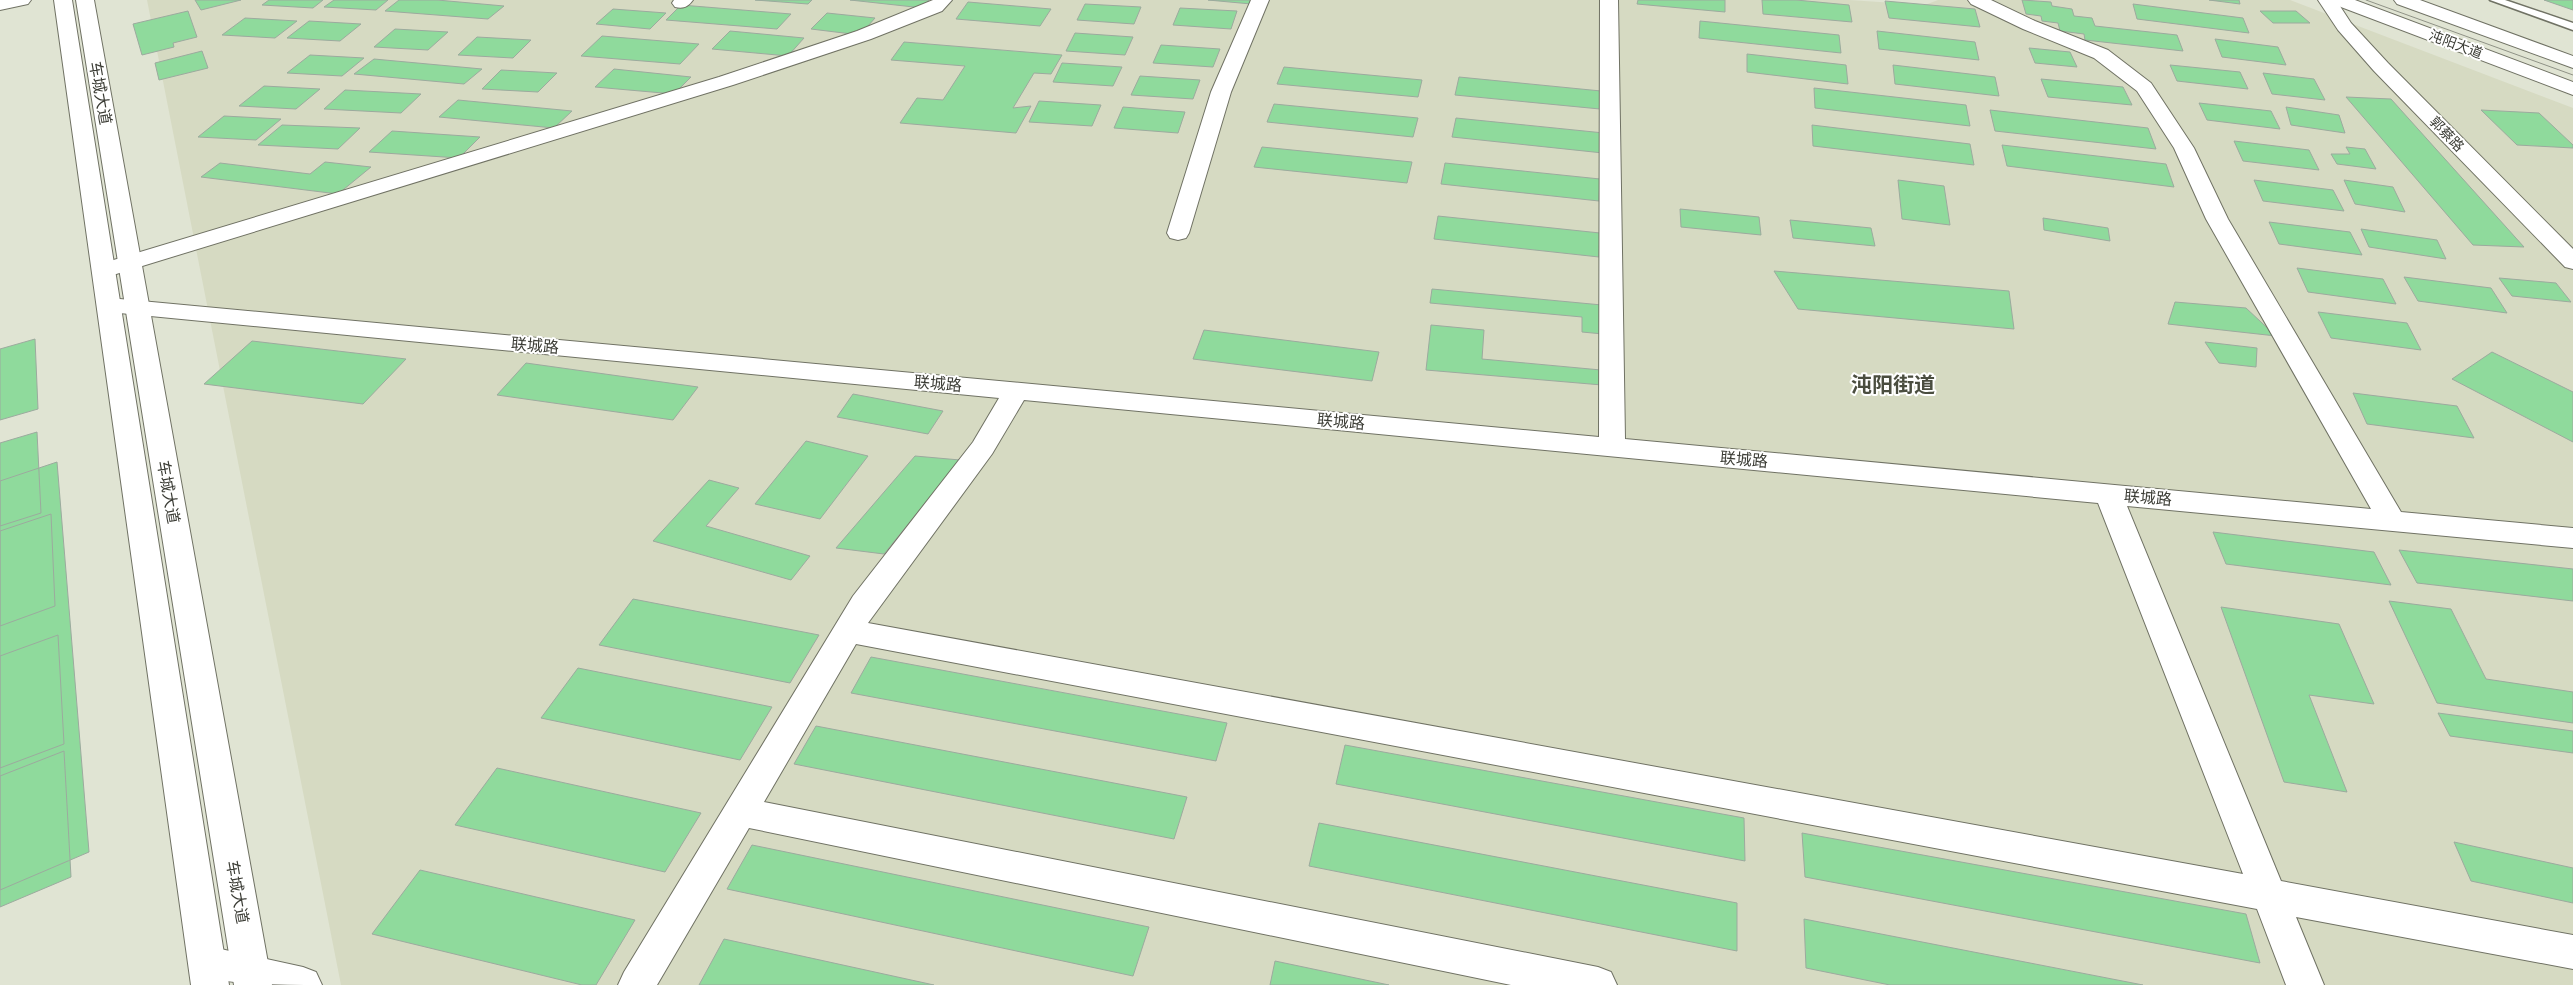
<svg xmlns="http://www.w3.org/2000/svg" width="2573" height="985" viewBox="0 0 2573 985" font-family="'Space Grotesk','Noto Sans SC',sans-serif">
  <rect width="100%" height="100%" fill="#e0e4d3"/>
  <path fill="#d6dac2" d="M147,0h1702l76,5 13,-5h352l283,108v877h-2232z"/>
  <path fill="#8fda9c" stroke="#9caa9e" d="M195,0h46l-40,10z
    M269,0h54l-10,8 -51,-3z
    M334,0h54l-12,10 -52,-3z
    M399,0h38l67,6 -16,13 -103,-8z
    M755,0h57l-4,4z
    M850,0h79l-6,8z
    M1208,0h44l-1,4z
    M1638,0h87v12l-88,-8z
    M1762,0h34l53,5 3,17 -89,-8z
    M2022,0l29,2 1,4 20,3 2,7 18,2 3,8 82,9 6,16 -98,-11 -1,-6 -24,-3 -2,-8 -16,-2 -1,-5 -15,-2z
    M2209,0h30l1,4z
    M2544,0h29v10z
    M1885,1l90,8 5,18 -91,-9z
    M968,2l83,7 -11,17 -84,-7z
    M1085,4l56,3 -7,17 -57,-4z
    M2133,4l110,14 6,15 -112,-14z
    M681,5l110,9 -14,15 -111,-9z
    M1180,8l57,3 -6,18 -58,-4z
    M613,9l53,4 -16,16 -54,-5z
    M188,11l9,26 -24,6 1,4 -32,8 -9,-31z
    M2260,11h36l14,12h-37z
    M827,13l48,5 -15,17 -49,-6z
    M245,18l52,3 -22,17 -53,-3z
    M309,21l52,3 -21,17 -53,-3z
    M1700,21l139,14 2,18 -142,-15z
    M395,29l53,3 -20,18 -54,-3z
    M730,31l74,7 -16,18 -76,-7z
    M1877,31l98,11 4,18 -100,-11z
    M1075,33l58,4 -8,18 -59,-4z
    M602,36l97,8 -19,20 -99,-8z
    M477,37l54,3 -18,18 -55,-3z
    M2215,39l63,8 8,18 -64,-8z
    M904,42l158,13 -11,19 -17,-1 -21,35 18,-2 -15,27 -116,-10 17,-25 26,2 22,-34 -74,-6z
    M1161,45l59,4 -7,18 -60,-4z
    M2029,48l41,4 7,15 -42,-4z
    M202,51l6,17 -49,12 -4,-17z
    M1747,54l99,11 2,19 -101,-12z
    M310,55l54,3 -22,18 -55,-3z
    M374,59l108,10 -18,15 -110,-10z
    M1062,63l60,4 -9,19 -60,-4z
    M1893,65l102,12 4,19 -104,-12z
    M2170,65l70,7 8,17 -71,-8z
    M1284,67l138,13 -4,17 -141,-13z
    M614,69l77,8 -17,17 -79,-7z
    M501,70l56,3 -19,19 -56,-3z
    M2263,73l51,6 11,21 -53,-6z
    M1140,76l60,4 -7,19 -62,-4z
    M1459,77l142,14 -1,18 -145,-14z
    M2041,79l82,8 9,18 -84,-8z
    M264,86l56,3 -24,20 -57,-3z
    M1814,88l152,17 4,21 -155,-18z
    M345,90l76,4 -20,19 -77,-4z
    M2346,97l45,2 133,148 -51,-2z
    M458,100l114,11 -18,17 -115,-11z
    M1039,101l62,4 -9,21 -63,-4z
    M2199,103l72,8 9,18 -73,-9z
    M1274,104l144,14 -5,19 -146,-15z
    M1123,107l62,5 -7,21 -64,-5z
    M2286,107l53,8 6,18 -54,-8z
    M1990,110l158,18 8,21 -161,-18z
    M2481,110l58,3 34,32v3l-56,-3z
    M224,116l57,3 -25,21 -58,-3z
    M1456,118l148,15 -1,20 -151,-16z
    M282,125l78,3 -22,21 -80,-4z
    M1812,125l158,19 4,21 -161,-19z
    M392,131l88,6 -21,21 -90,-6z
    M2234,141l75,9 10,20 -76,-9z
    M2002,145l164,19 8,23 -167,-21z
    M1262,147l150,15 -5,21 -153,-16z
    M2346,147l19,2 11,20 -39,-5 -6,-10h19z
    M325,162l46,5 -33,27 -137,-17 19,-14 90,11z
    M1445,163l155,16 -1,22 -158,-17z
    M1898,180l46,6 6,39 -48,-6z
    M2254,180l79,10 11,21 -81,-10z
    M2344,180l49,7 12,25 -50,-8z
    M1680,209l79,8 2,18 -80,-8z
    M1438,216l162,17 -1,24 -165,-18z
    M2043,218l65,10 2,13 -66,-11z
    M1790,220l81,8 4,18 -82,-8z
    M2269,222l81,10 12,23 -83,-11z
    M2361,229l76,11 9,19 -77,-12z
    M2297,268l86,11 13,25 -88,-12z
    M1774,271l235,20 5,38 -216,-20z
    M2404,277l87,11 16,25 -89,-12z
    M2499,278l57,5 15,19 -59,-6z
    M1432,289l170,16 1,29 -21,-2v-15l-152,-14z
    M2175,302l71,6 30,28 -108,-12z
    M2318,312l89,11 14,27 -90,-12z
    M1431,325l53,5 -2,29 119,11 1,15 -176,-15z
    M1204,330l175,22 -7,29 -179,-22z
    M35,339l3,70 -38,11v-71z
    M252,341l154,18 -43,45 -159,-20z
    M2205,342l52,6 -1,19 -37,-4z
    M2492,352l81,40v50l-121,-63z
    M526,363l172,24 -25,33 -176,-25z
    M2353,393l104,13 17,32 -107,-14z
    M853,394l90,17 -15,23 -91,-17z
    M37,432l4,81 -41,13v-83z
    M806,441l62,15 -48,63 -65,-15z
    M915,456l45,4 -76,94 -48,-6z
    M57,462l32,390 -89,38v-409z
    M709,480l30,8 -33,38 104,30 -19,24 -138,-39z
    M51,514l4,92 -55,20v-95z
    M2213,532l161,20 17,33 -165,-21z
    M2399,550l174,19v32l-156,-18z
    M633,599l186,36 -29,48 -191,-38z
    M2389,601l62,8 35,70 87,13v31l-136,-20z
    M2221,607l118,17 35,80 -65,-9 38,97 -63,-10z
    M58,635l6,109 -64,24v-112z
    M871,657l356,66 -11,38 -365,-68z
    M578,668l194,39 -32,53 -199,-42z
    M2438,713l135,18v22l-123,-17z
    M816,726l371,71 -13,42 -380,-75z
    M1345,745l399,73 1,43 -409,-77z
    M64,751l7,126 -71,30v-131z
    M497,768l204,45 -36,59 -210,-47z
    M1319,823l418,80v48l-428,-85z
    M1802,833l444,81 14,49 -455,-86z
    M2454,842l119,26v35l-102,-22z
    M752,845l397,82 -16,49 -406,-87z
    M420,870l215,50 -39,65h-14l-210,-51z
    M1804,919l339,66h-253l-84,-17z
    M724,939l210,46h-235z
    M1275,961l114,24h-119z"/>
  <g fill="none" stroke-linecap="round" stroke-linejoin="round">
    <defs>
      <path id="lane" d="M2490,0h15l68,23v7z"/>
      <path id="street" d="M674,0h19c-5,7 -10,9 -18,7l-3,-4z
        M933,0h19l-10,11 -71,28 -138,46 -620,190 -8,2 -8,-2 -4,-5 4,-5 622,-188 138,-46z
        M1251,0h18l-38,92 -42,141 -3,5 -8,2 -8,-2 -3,-5 44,-141z
        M1600,0h18l7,439 746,70 -165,-290 -32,-71 -37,-57 -43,-33 -71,-29 -52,-25 -3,-4h23l44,21 73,29 43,33 43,65 34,71 173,293 172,16v20l-446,-42 154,375 292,54v34l-277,-52 28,68h-38l-29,-76 -1401,-265 -92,158 834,165 13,5 6,13h-106l-762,-157 -92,157h-39l6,-13 229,-376 120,-154 26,-44 -890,-86 -8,-2 -4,-5 4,-5 8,-2 1490,139zM1024,400l1074,103 145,371 -1375,-251 124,-169z
        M2318,0h18l15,23 37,40 185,186v20l-8,-2 -191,-196 -36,-41z
        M207,946l96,21 13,5 6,13c-43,0 -88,0 -128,-10l-5,-12 5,-12z"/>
      <path id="secondary" d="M0,0h31l-3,4 -28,6z
        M54,0h18l157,985h-38z
        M76,0h18l178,985h-38z
        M2330,0h25l218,82v13l-240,-91z
        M2394,0h26l153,56v12l-176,-64z"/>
    </defs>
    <use href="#lane" stroke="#707264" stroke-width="3"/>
    <use href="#street" stroke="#707264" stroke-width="2"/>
    <use href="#secondary" stroke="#707264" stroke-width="2"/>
    <use href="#lane" fill="#fff" fill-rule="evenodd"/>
    <use href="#street" fill="#fff" fill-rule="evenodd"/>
    <use href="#secondary" fill="#fff" fill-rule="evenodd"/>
    <path stroke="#8f9286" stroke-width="1" d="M2366,0l207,75"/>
  </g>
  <g text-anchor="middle" stroke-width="4" stroke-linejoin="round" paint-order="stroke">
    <g font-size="14" fill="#3c3d36" stroke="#fff">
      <text transform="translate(2456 44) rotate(21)" y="5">沌阳大道</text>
      <text transform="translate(2447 134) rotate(46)" y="5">郭蔡路</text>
    </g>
    <g font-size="16" fill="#3c3d36" stroke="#fff">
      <text transform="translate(101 93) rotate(80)" y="6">车城大道</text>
      <text transform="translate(535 345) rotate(5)" y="6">联城路</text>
      <text transform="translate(938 383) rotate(5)" y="6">联城路</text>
      <text transform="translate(1341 421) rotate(5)" y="6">联城路</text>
      <text transform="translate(1744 459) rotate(5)" y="6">联城路</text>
      <text transform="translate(169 492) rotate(80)" y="6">车城大道</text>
      <text transform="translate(2148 497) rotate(5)" y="6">联城路</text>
      <text transform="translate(238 892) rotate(80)" y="6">车城大道</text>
    </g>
    <g font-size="21" font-weight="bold" fill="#4a4d3f" stroke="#fff">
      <text x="1893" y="392">沌阳街道</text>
    </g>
  </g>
</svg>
